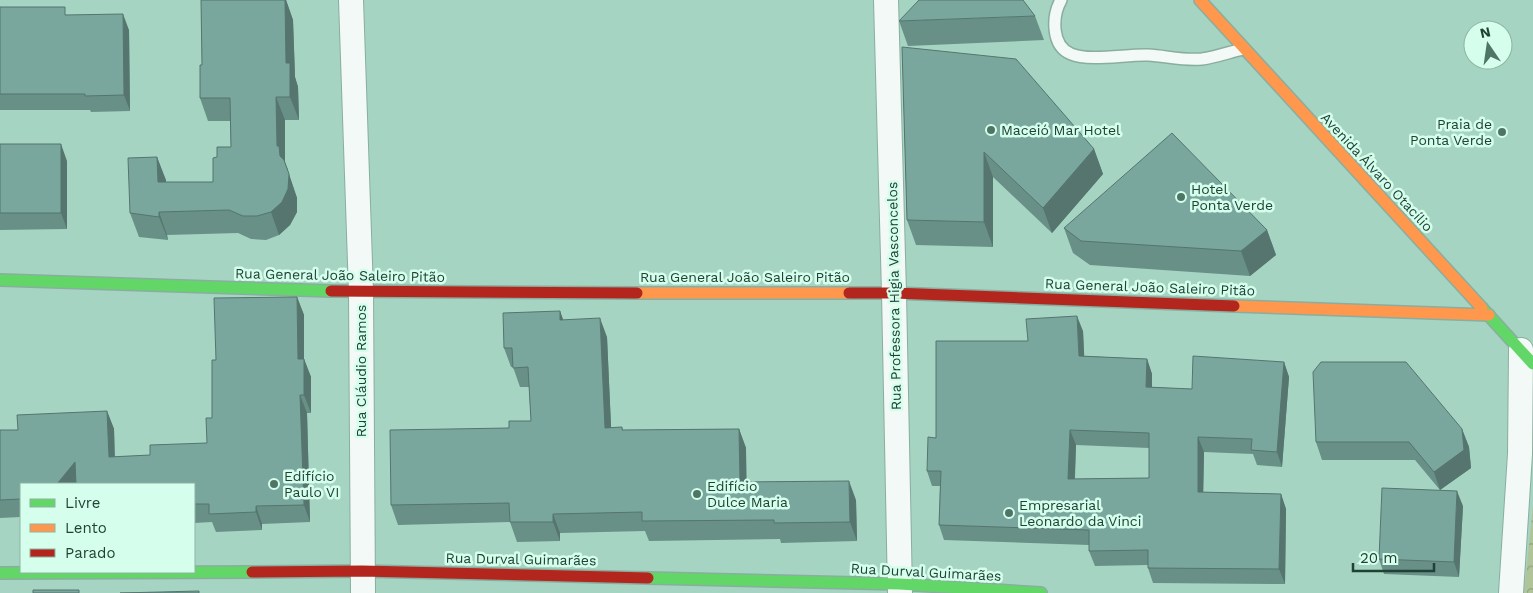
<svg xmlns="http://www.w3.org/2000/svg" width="1533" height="593" viewBox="0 0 1533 593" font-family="'Work Sans',sans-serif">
  <defs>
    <pattern id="park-crowns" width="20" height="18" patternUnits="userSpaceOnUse" patternTransform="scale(1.25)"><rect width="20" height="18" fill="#b0c49a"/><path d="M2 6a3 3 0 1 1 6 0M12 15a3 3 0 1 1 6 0" fill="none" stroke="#8fa17e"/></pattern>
  </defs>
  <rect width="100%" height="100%" fill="#a6d4c2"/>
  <path fill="url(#park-crowns)" d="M1533,505v88h-9z"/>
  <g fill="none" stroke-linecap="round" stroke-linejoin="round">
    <defs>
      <path id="lane" d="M1061,0c-9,16 -10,46 10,54 19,8 56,0 77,1 18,1 36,6 54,4 14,-2 28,-7 41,-10"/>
      <path id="street" d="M351,0l10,292 2,301
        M886,0l8,293 6,300
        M1511,593l9,-139 1,-104"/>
      <path id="fast" d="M0,280l331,11
        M1482,308l51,56
        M0,573l252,-1
        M648,578l252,6 141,9"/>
      <path id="slow" d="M1200,0l282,308
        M637,293h212
        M1234,306l255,9"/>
      <path id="jam" d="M331,291l306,2
        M849,293h45l340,13
        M252,572l110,-1 286,7"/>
    </defs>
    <use href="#lane" stroke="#89aea0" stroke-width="14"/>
    <use href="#street" stroke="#89aea0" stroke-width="26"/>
    <use href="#fast" stroke="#89aea0" stroke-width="14"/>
    <use href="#slow" stroke="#89aea0" stroke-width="14"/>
    <use href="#jam" stroke="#89aea0" stroke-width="14"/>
    <use href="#lane" stroke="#f2f9f6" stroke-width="11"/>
    <use href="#street" stroke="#f2f9f6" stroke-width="24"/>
    <use href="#fast" stroke="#63d668" stroke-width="11"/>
    <use href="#slow" stroke="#ff974d" stroke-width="11"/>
    <use href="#jam" stroke="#b3261e" stroke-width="11"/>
  </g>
  <path fill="#689087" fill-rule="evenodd" d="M201,0h85l7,20 2,57 3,10 1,33h-14v43l12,35v14l-7,13 -11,10 -13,5 -15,-1 -13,-6 -71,2 1,5 -29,-3 -9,-24 27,-56 9,25h47l4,-25 14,-10 -1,-26h-22l-8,-23 2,-33z
    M0,7l68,8 61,15 1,81 -39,1 -1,-2h-90z
    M1035,16l9,24 -136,6 -9,-25z
    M902,47l192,102 9,25 -51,59 -59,-56v70l-77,-2 -9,-25z
    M0,144l67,17v68l-67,1z
    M1064,228l203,2 9,25 -26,21 -160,-11 -17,-12z
    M297,297l7,18v44l7,18v36h-4l3,109 -48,2v6l-46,2 -4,-10 -18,1v-39h-173v33l-21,1v-88h18l89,-19 7,18 1,28 35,-2 57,-12 5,-25z
    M560,311l3,9 44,17 4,91 11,-1 1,3 116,-1 7,19v34l110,18 1,41 -76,2 -1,-4 -131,2 -4,-10 -85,2v8l-43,1 -7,-20 -112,3 -7,-20 118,-77 22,-7 -2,-34h-9l-7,-20h-2l-7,-19z
    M1083,331l1,25 63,3 5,15v13l40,2 92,-27 5,15 -7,90 -25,-2 -4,-11 -49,-2 -1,40 78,2 5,15 -1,75 -132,-1 -5,-15v-3l-53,1 -6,-15v-6l-145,-5 -5,-15 1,-39h-8l-5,-15 9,-33 92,-97zM1076,445l73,3v30l-74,1z
    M1462,429l7,18 2,21 -31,22 -25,-30h-93l-6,-18z
    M1463,506l-4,71 -75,-3 -5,-15z"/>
  <path fill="#55756e" d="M285,0h1l7,20 2,57 3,10 1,33 -9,-23 -4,-34z
    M123,14l6,16 1,81 -6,-16z
    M276,97l9,23v43l3,7v9l-11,-33z
    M61,144l6,17v68l-6,-16z
    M1094,149l9,25 -51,59 -9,-25z
    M984,152l9,25v70l-9,-25z
    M157,157l9,23v26l-8,-24z
    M289,174l8,24v14l-7,13 -11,10 -8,-23z
    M159,212l8,23 1,5 -9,-23z
    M1267,230l9,25 -26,21 -9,-25z
    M297,297l7,18v47v-3l7,18v36l-7,-18 -6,-36z
    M560,311l7,19 -7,-10z
    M1077,316l6,15 2,40 -6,-15z
    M600,318l7,19 5,110 -7,-19z
    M1147,359l5,15v28l-6,-15z
    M1284,362l5,15 -7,90 -5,-15z
    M300,395l7,18 3,109 -6,-17z
    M107,411l7,18 1,46 -6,-18z
    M739,429l7,19 1,54 -7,-20z
    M1462,429l7,18 2,21 -31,22 -6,-18z
    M1070,430l6,15 -2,49 -6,-15z
    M1198,437l6,15 -1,55 -5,-15z
    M75,462l3,22h-21z
    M849,481l7,19 1,41 -7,-19z
    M1457,491l6,15 -4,71 -5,-15z
    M1281,494l5,15 -1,75 -6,-15z
    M256,506l6,18v6l-6,-18z
    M553,514l7,19v8l-7,-19z"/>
  <path fill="#79a79d" stroke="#55756e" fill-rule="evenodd" d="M201,0h84l1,63h4v34h-14l1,49h2l1,10 4,4 5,14 -1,15 -6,13 -11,10 -14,4h-14l-14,-6 -70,2v5l-29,-4 -2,-55 29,-1 1,25h55v-24l4,-1v-10h14l-1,-49h-30v-33h2z
    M919,0h104l12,16 -136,5z
    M0,7h65v8l58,-1 1,81 -39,1v-2h-85z
    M902,47l114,12 78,90 -51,59 -59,-56v70l-77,-2z
    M1172,133l95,97 -26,21 -160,-10 -17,-13z
    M0,144h61v69h-61z
    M297,297l1,62h6v36h-4l4,110 -48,1v6l-47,2v-10h-15v-20h-118l-1,-22 -18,22h-36v15l-21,1v-70h18l-1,-15 90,-4 2,46 41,-2v-10l57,-2 -1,-25h6v-58h4l-2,-62z
    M560,311v9l40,-2 5,110 17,-1v3l117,-1 1,53 109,-1 1,41 -76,1v-3l-132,1v-9l-89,2v8h-43l-1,-19 -118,2 -1,-75 119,-2v-7h22l-3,-54 -15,1 -1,-20h-8l-1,-35z
    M1077,316l2,40 68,3 -1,28 46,2 1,-33 91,6 -7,90 -26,-2 1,-11 -54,-2v55l83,2 -2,75 -131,-1v-18l-59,1v-21l-150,-5 2,-54h-14l1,-34 8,1v-97h92l-2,-22zM1070,430l79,3v45l-81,1z
    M1321,362h85l56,67 2,21 -30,22 -25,-30h-93l-3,-70z
    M1382,488l75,3 -3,71 -75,-3z
    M33,590h46v3h-46z
    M199,591v2h-79z"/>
  <g fill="#4e7566" stroke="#d6feed" stroke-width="2">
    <circle cx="991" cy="130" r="5"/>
    <circle cx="1502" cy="132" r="5"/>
    <circle cx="1181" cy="197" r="5"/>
    <circle cx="274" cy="484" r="5"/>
    <circle cx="697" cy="494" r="5"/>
    <circle cx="1009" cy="513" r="5"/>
  </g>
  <g text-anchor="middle" stroke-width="5" stroke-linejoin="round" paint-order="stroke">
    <g font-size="14" fill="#1f4235" stroke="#d6feed" text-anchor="start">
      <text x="1492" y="129" text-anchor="end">Praia de<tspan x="1492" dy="16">Ponta Verde</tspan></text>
      <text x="1001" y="135">Maceió Mar Hotel</text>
      <text x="1191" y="194">Hotel<tspan x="1191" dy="16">Ponta Verde</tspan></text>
      <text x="284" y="481">Edifício<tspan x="284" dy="16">Paulo VI</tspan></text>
      <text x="707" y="491">Edifício<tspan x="707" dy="16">Dulce Maria</tspan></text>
      <text x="1019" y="510">Empresarial<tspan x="1019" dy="16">Leonardo da Vinci</tspan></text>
    </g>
    <g font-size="14" fill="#1f4235" stroke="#d6feed">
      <text transform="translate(1377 172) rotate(47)" y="5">Avenida Álvaro Otacílio</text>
      <text transform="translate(340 275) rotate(1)" y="5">Rua General João Saleiro Pitão</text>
      <text x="745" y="282">Rua General João Saleiro Pitão</text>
      <text transform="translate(1150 287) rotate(2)" y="5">Rua General João Saleiro Pitão</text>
      <text transform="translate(894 296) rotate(-91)" y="5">Rua Professora Higia Vasconcelos</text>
      <text transform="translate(361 371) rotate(-90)" y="5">Rua Cláudio Ramos</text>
      <text transform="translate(521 559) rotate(1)" y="5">Rua Durval Guimarães</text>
      <text transform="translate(926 572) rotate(3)" y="5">Rua Durval Guimarães</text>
    </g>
  </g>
  <rect x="20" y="483" width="175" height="90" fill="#d6feed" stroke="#8db3a3"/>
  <rect x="30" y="499" width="25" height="8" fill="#63d668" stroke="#8db3a3"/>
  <text x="65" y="508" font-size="15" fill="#1f4235">Livre</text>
  <rect x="30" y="524" width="25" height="8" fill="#ff974d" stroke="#8db3a3"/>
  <text x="65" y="533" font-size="15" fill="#1f4235">Lento</text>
  <rect x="30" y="549" width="25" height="8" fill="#b3261e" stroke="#8db3a3"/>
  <text x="65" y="558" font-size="15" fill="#1f4235">Parado</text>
  <g transform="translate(1488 45) rotate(347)"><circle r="24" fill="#d6feed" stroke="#8db3a3"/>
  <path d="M0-4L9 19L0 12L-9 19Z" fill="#4e7566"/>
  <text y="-8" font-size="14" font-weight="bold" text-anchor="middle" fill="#1f4235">N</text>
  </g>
  <path d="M1353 563v8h81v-8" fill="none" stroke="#1f4235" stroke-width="2.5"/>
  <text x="1360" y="563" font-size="15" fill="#1f4235" stroke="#d6feed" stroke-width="4" paint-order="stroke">20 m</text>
</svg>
